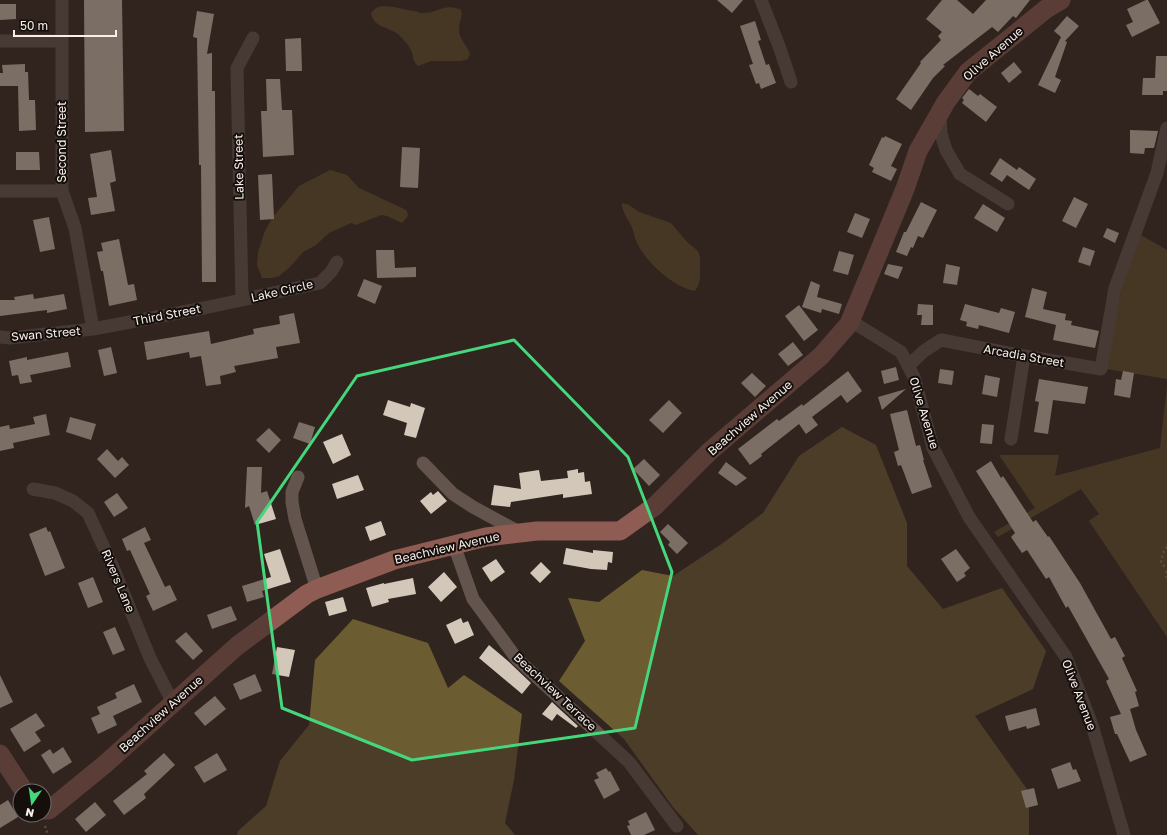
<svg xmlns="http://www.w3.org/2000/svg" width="1167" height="835" viewBox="0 0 1167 835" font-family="'Golos Text',sans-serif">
  <rect width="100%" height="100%" fill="#31251f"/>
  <path fill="#5d4f2a" d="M382,6c10,0 20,3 31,5 3,0 6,2 9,2 15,1 23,-11 39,-3 2,7 -2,12 -2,20 0,9 8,15 11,24l-2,5 -7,2h-30l-13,5c-6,-5 -4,-10 -7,-16 -3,-6 -8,-11 -12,-15 -10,-9 -26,-7 -28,-22l5,-5z
    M330,170l17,5 12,13 43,20 5,3 1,5 -6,7 -15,-7 -6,-1 -25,10 -5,-2 -22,10 -13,12 -13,7 -13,15 -11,9 -7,2h-10l-5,-13 1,-13 7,-21 7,-13 27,-32z
    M622,203l7,2 10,7 32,11 16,19 11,9 2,6v21l-2,8 -3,5c-22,-4 -48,-28 -58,-48 -3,-6 -3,-12 -6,-18 -4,-8 -9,-13 -9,-22z
    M1139,234l28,16v129l-61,-10 16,-82z
    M1167,386v251l-78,-116 10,-7 -18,-25 -83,48 -4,-5 41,-24 -36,-53h60l-4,21 105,-28z"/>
  <path fill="#6c5c32" d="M842,427l34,18 31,78v43l36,43 59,-21 44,63 -13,38 -58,27 54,76v43h-331l-25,-28 -49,-68 -65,-58 26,-40 -17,-43 31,4 43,-32 31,6 50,-33 40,-30 36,-57z
    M353,619l75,24 20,45 16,-13 58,39 -8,66 -9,43 10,12h-278l1,-4 28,-25 14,-45 29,-36 6,-65z"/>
  <path fill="#d3c7ba" d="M84,0h38l2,131 -39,1z
    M717,0h26l-11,13z
    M942,0h15l16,14 13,-14h44l-14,18 -3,-2 -15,16 -6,-5 -49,38 2,1 -12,12 -22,32 -15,-11 25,-36 -1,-1 21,-22 -3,-4 4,-4 -16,-13z
    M1146,0h2l12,23 -28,14 -6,-12 7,-3 -6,-13z
    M0,4h16v15l-16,1z
    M197,11l17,3 -7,40 5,-1v38h3l1,191h-14l-1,-117h-2l-2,-127 -4,-1z
    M1067,16l12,10 -14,15 2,1 -12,35 6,3 -6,13 -17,-8 23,-48 -7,-6z
    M755,21l6,19 -3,1 8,24 3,-1 7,19 -15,6 -2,-6 -3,1 -7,-19 4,-1 -13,-38z
    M301,38l1,33h-16l-1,-32z
    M1156,56h11v35h-4v4h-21l1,-17h12z
    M1014,62l8,10 -13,11 -8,-10z
    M25,64v8h3l1,28h6l1,30 -17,1 -1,-45h-18v-13h3l-1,-8z
    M266,79h14l2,31h10l2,45 -31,2 -2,-46h6z
    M969,89l9,7 2,-2 17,13 -11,15 -24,-19 2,-3 -2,-2z
    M1130,130l28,1 -4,17h-9l-1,6 -14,-1z
    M885,136l17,8 -11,22 6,3 -6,12 -19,-9 2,-4 -5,-3 13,-28 2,1z
    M402,147l18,1 -2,40 -18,-1z
    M111,150l5,31 -6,2 5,28 -24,4 -3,-17 9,-1 -7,-43z
    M16,152h23l1,18h-24z
    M1000,158l17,12 2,-3 17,12 -7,11 -22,-15 -5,7 -12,-8z
    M272,174l2,45 -14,1 -2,-45z
    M1074,197l14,7 -12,24 -14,-7z
    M921,202l16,8 -14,28 -5,-2 -5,12 -2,-1 -4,9 -11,-4 8,-20h2z
    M983,204l22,14 -8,14 -23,-14z
    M855,213l15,6 -8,19 -15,-6z
    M49,217l6,32 -15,3 -7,-32z
    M1107,228l12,5 -4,10 -12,-6z
    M119,239l9,46 6,-1 3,16 -28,6 -6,-35h-2l-4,-19 6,-1 -2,-8z
    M1083,247l12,4 -5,15 -12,-4z
    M376,250h18l1,18 21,-1v10l-39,1z
    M839,251l15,4 -6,20 -15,-4z
    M888,264l15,3 -5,12 -14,-5z
    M946,264l14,3 -3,18 -14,-2z
    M364,279l18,7 -7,18 -18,-8z
    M811,281l9,4 -3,12 25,7 -3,10 -17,-5 -1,4 -19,-6z
    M1032,288l15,4 -4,17 23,5 -1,6 7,1 -1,4 28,6 -4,17 -42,-8 3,-15 -31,-8z
    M33,294l1,5 30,-5 3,15 -20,4v-3l-47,6v-16h15l-1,-3z
    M918,304l15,1v20h-12l1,-10h-5z
    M965,304l34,9 2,-5 14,4 -6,21 -30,-8 -1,4 -12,-3 1,-4 -7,-2z
    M799,305l19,25 -14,11 -19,-25z
    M294,313l6,30 -24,4 2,11 -44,8 2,6 -16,4 1,8 -15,2 -5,-30 -11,2 -1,-6 -42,8 -3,-18 65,-11 2,13 43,-10 -1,-5 27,-5 -1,-8z
    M793,342l10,13 -15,11 -10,-12z
    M111,347l6,26 -13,3 -6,-26z
    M68,352l3,15 -41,8 2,7 -12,2 -2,-9 -6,1 -3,-15 18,-4v3z
    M896,367l3,13 -15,4 -3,-13z
    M940,369l14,2 -2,14 -14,-2z
    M848,371l14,20 -15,12 -6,-8 -29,22 6,8 -12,9 -7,-10 -38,30 1,2 -12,9 -12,-16 39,-30 2,2 23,-17 1,2z
    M1123,371l11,2 -4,25 -16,-3 2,-16 5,1z
    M752,373l14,13 -11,11 -14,-14z
    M985,375l15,3 -3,19 -15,-3z
    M1039,379l49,8 -3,17 -32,-4 -5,34 -14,-2 5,-30 -4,-1z
    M906,389l-24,21 -4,-13z
    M388,400l22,7 1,-4 14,5 -9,30 -12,-3 3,-12 -24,-8z
    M669,400l13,13 -19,20 -14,-13z
    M907,410l9,36 4,-1 4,15h-1l9,27 -20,7 -11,-29 -3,1 -4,-14 5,-2 -9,-36z
    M46,414l4,21 -37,8 1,5 -14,3v-24l9,-2 1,4 25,-5 -2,-7z
    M70,417l26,7 -5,16 -25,-8z
    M299,422l16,5 -5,17 -17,-6z
    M982,424l12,1 -2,19 -12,-1z
    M269,428l12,12 -12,13 -13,-13z
    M342,434l9,21 -18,9 -10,-22z
    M107,449l11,12 4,-4 7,8 -14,13 -18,-19z
    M644,459l16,16 -11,11 -16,-17z
    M991,461l10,17 2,-2 30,46 3,-2 12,17 1,-1 31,47 31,56 4,-2 10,19 -3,2 15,33 -2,1 4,14 -9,3 6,21 11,25 -17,7 -13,-28h-2l-5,-17 11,-3 -15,-33 3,-2 -41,-73 -2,2 -17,-31 -3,2 -19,-29 -5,3 -11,-16 4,-4 -39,-62z
    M726,462l21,16 -11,8 -18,-13z
    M247,467h15l-1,26 6,-2 9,28 -21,6 -6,-19 -4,2z
    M578,469v4l6,-1 1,10 5,-1 2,13 -29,4v-4l-52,8 -1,5 -19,-2 3,-20 27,4 -2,-16 20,-3 2,11 27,-3 -1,-7z
    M358,475l6,15 -27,9 -5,-15z
    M438,491l9,10 -16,13 -11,-13 11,-9 2,3z
    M117,493l11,15 -14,9 -10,-15z
    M381,521l5,14 -16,6 -5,-14z
    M668,524l20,19 -11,11 -9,-9 2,-3 -10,-10z
    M46,527l2,5 2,-1 15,37 -20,8 -16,-42z
    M145,527l6,13 -7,3 21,44 5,-2 7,15 -24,11 -7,-15 4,-2 -20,-44 -3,1 -5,-12z
    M566,548l27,5v-3l20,2 -1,11 -4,-1 -1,8 -16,-1 -28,-5z
    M280,549l11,33 -29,9 2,6 -17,5 -5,-16 29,-9 -7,-23z
    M956,549l14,19 -6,5 2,3 -9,6 -16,-23z
    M496,559l9,13 -14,10 -9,-14z
    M541,562l10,10 -11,11 -10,-10z
    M444,572l13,15 -16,15 -13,-15z
    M93,577l10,25 -15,6 -10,-25z
    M413,578l3,16 -28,5 1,3 -17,5 -6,-19 18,-5v1z
    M343,597l4,14 -18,5 -4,-14z
    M231,606l6,14 -25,9 -5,-14z
    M461,618l2,5 5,-2 6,14 -19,9 -9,-19z
    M115,627l10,23 -12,5 -10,-23z
    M186,632l17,19 -10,9 -18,-19z
    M489,645l19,16 23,22 -9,11 -43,-36z
    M277,647l18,3 -6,27 -17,-3z
    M255,674l7,17 -22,9 -7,-16z
    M0,675l13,27 -13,6z
    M134,684l8,18 -29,14 4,9 -19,9 -7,-16 9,-4 -3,-7 20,-9 -2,-5z
    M215,696l11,13 -21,17 -11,-13z
    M552,702l26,24 -2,2 -19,-14 -5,7 -10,-7z
    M1036,708l4,17 -13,4 -1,-3 -17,5 -4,-15z
    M36,713l9,13 -10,6 6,9 -17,11 -14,-23z
    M63,747l9,15 -19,12 -12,-19 9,-6 3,5z
    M164,753l11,12 -31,29 2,4 -22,17 -11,-14 34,-27 -3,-3z
    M217,753l10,17 -23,13 -10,-16z
    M1070,762l3,8 3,-1 5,12 -23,8 -7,-20z
    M606,768l3,4 1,-1 10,19 -16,9 -10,-19 5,-2 -3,-5z
    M1034,788l4,17 -12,3 -5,-17z
    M8,800l10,17 -18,11v-23z
    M95,802l11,13 -20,17 -11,-13z
    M646,812l9,18 -11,5h-13l-4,-9 3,-1 -2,-4z"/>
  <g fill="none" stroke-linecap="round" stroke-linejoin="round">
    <path stroke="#897e79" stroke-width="2.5" stroke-dasharray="2 3" stroke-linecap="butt" d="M1167,547l-3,4 -3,10 3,5 3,2
      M1167,571l-1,3 1,5
      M45,826l3,9"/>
    <path stroke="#63554e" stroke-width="13" d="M62,0v191l13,37 18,101
      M761,0l18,46 12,36
      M0,41h62
      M940,113l1,21 5,16 14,24 48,30
      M0,191h62
      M242,300l-5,-232 16,-30
      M851,321l50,31 13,25 19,71 36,69 97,140 26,68 32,110
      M0,337l10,1 83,-9 111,-21 116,-25 11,-11 6,-10
      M908,366l16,-15 17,-11 83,16 77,13 14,-81 42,-115 10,-45
      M1011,439l13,-83
      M423,463l30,31 20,13 48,26
      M298,477l-6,15v10l3,17 22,70
      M33,489l22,4 18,8 15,12 24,52 38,93 23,45
      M454,545l19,54 44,60 112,103 48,64"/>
    <path stroke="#8f5c54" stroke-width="19" d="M0,754l24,37
      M44,810h5l55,-45 133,-119 70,-52 10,-5 77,-29 92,-23 51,-6h83l35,-25 55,-55 111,-95 28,-32 56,-135 13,-38 28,-49 22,-30 78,-63 15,-9"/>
  </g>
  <path d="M0 0H1167V835H0ZM514,340l114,117 44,115 -37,156 -223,32 -130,-52 -25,-186 100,-146z" fill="#31251f" fill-opacity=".55" fill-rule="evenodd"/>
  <path fill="none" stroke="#44d77b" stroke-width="3" stroke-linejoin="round" d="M514,340l114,117 44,115 -37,156 -223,32 -130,-52 -25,-186 100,-146z"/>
  <g text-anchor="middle" stroke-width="4" stroke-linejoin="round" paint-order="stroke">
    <g font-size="12" fill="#f7efeb" stroke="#150f0c">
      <text transform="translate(993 54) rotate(-41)" y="4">Olive Avenue</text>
      <text transform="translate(62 142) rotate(-90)" y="4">Second Street</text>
      <text transform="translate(239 167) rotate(-91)" y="4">Lake Street</text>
      <text transform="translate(282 291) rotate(-13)" y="4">Lake Circle</text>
      <text transform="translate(167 315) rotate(-11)" y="4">Third Street</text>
      <text transform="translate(46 334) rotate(-5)" y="4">Swan Street</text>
      <text transform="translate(1024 356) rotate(10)" y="4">Arcadia Street</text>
      <text transform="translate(924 413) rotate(73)" y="4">Olive Avenue</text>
      <text transform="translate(750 418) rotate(-41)" y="4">Beachview Avenue</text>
      <text transform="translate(447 548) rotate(-13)" y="4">Beachview Avenue</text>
      <text transform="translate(118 581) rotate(67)" y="4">Rivers Lane</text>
      <text transform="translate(555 692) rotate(43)" y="4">Beachview Terrace</text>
      <text transform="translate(1079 695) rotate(69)" y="4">Olive Avenue</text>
      <text transform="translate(161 714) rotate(-42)" y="4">Beachview Avenue</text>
    </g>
  </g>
  <g transform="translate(32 803) rotate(193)"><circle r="19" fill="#150f0c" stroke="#6f6965"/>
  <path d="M0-3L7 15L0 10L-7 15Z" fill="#44d77b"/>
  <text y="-6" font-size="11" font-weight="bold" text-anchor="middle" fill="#f7efeb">N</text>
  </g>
  <path d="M14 30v6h102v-6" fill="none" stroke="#f7efeb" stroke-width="2"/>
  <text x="20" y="30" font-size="12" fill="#f7efeb" stroke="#150f0c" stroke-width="3" paint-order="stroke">50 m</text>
</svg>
